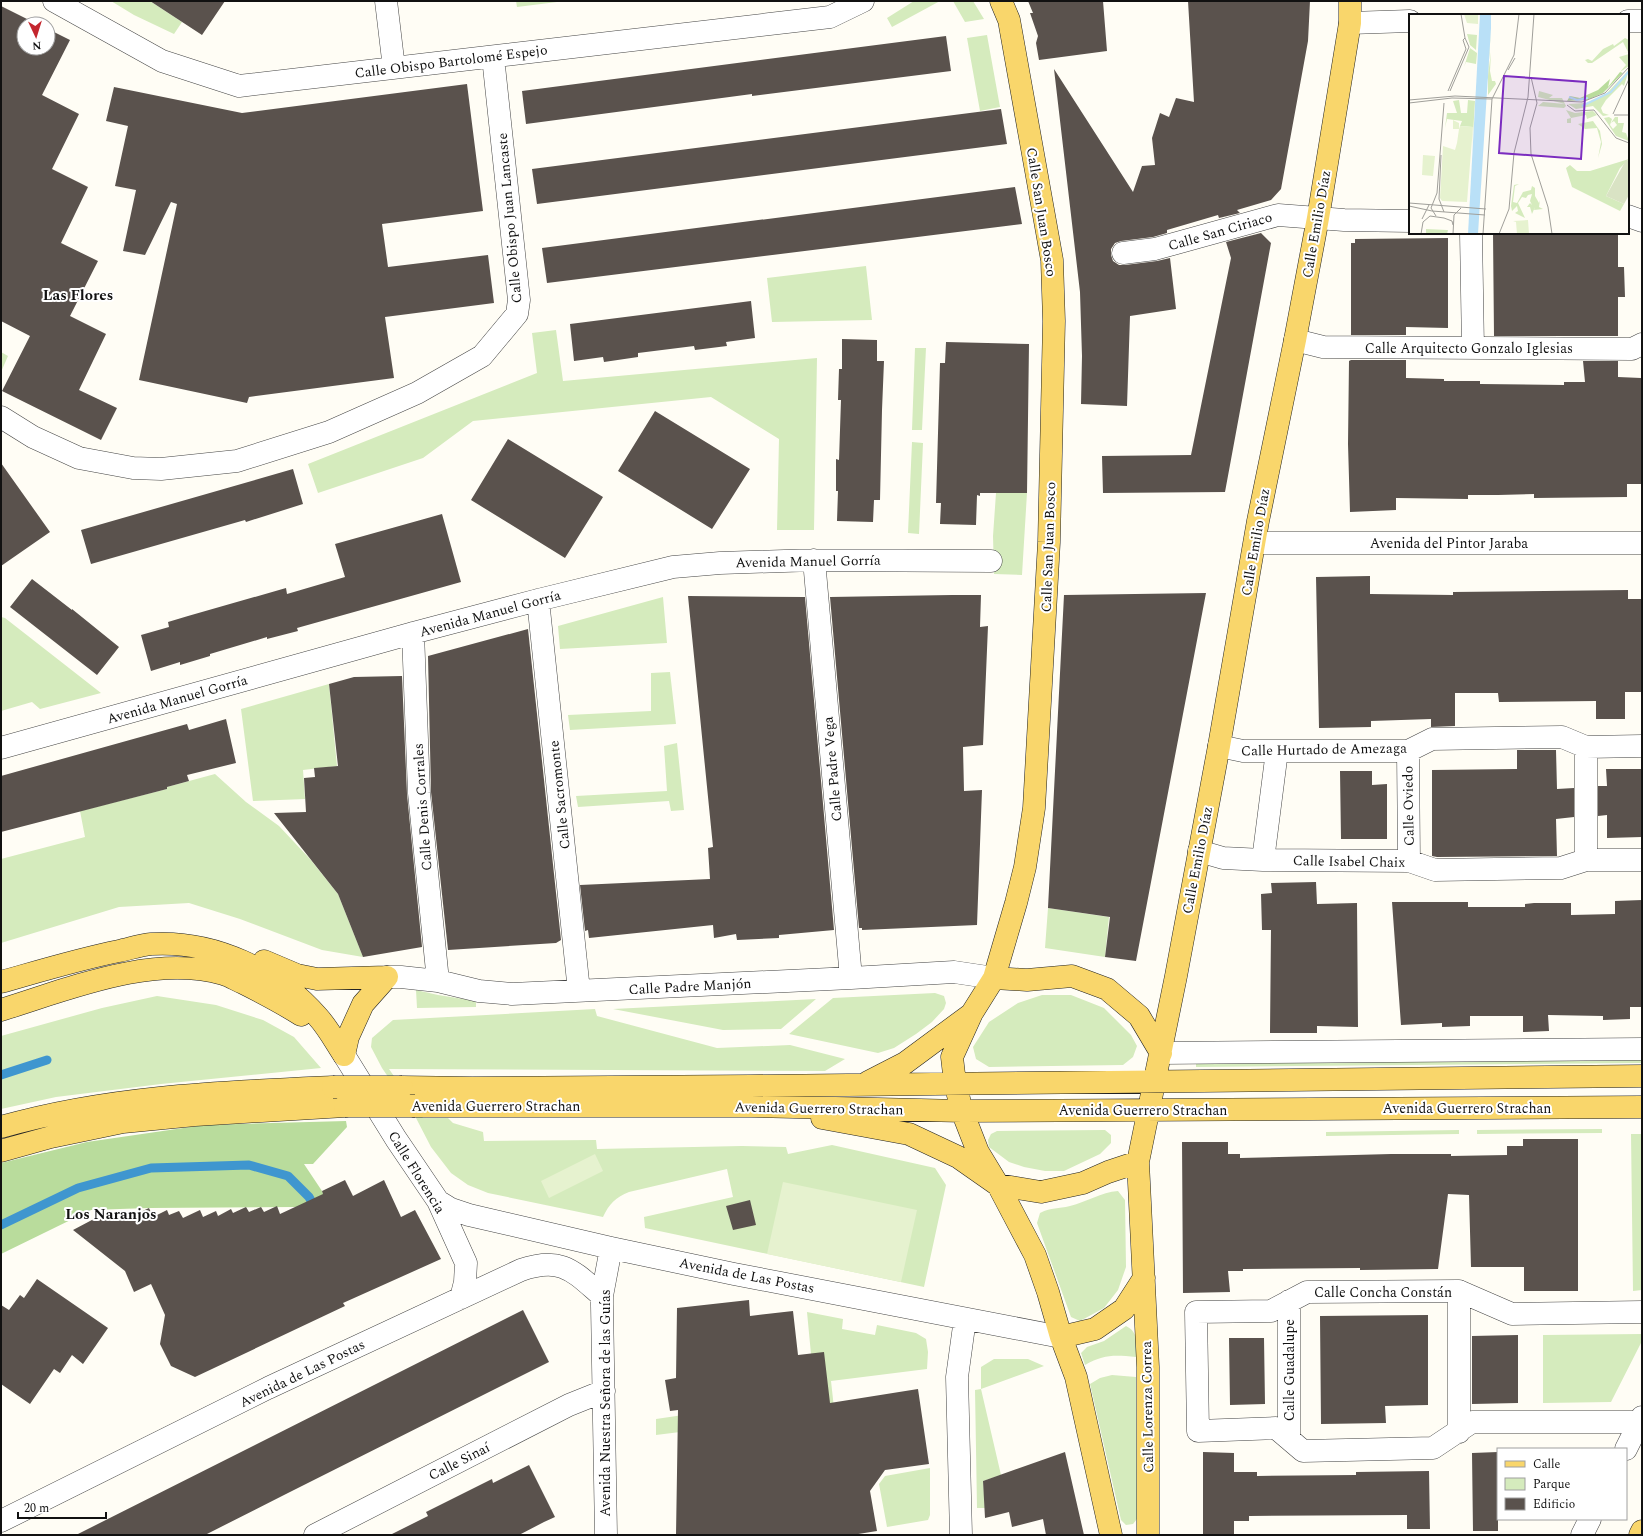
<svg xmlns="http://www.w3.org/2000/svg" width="1643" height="1536" viewBox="0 0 1643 1536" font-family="Spectral,serif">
  <rect width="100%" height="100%" fill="#fffdf5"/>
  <path fill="#d5ebbd" d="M111,1h39l32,21 -8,12 -40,-19z
    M516,1h41v1l-40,5z
    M914,1h26l-48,26 -5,-9z
    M953,1h20l11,18 -19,3z
    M987,35l13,72 -20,4 -13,-73z
    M866,266l6,54 -100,2 -5,-44z
    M556,330l7,51 254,-23 -3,172h-37l2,-91 -68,-42 -238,24 -50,37 -105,35 -10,-29 229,-91 -5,-40z
    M915,348h11l-4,82h-10z
    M1,352l7,4 -7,16z
    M912,442l11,1 -4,91 -11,-1z
    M996,493h31l-5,82 -28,-1 -1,-38z
    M663,597l4,46 -107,6 -2,-23z
    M1,617l4,1 96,75 -61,16 -8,-7 -31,9z
    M670,672l6,52 -106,6 -2,-15 83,-4v-38z
    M329,684l8,82 -34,4 2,29 -52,2 -12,-92z
    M677,743l7,67 -13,1 -2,-10 -91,6 -2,-11 91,-5 -3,-45z
    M215,774l31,28 33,24 31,33 28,35 25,63 -41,-7 -82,-31 -51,-16 -70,4 -118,36v-84l84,-22 -5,-26 87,-22v-2z
    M1048,908l61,9 -4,40 -60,-9z
    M416,990l22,5 38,6v6l-59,1z
    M935,993l9,3 2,7 -2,6 -12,13 -16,12 -22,14 -16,5 -89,-19 44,-36z
    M1042,995h29l33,13 27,27 6,11 -4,11 -10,8 -134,2 -13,-8 -3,-12 16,-25 29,-19z
    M157,996l59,9 47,15 31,17 27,31 -160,16 -105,13 -55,12v-73l101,-28z
    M816,999l-35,30 -58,1 -110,-21z
    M595,1009l2,7 120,32 73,-3 55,14 -20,12 -436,-2 34,49h25l5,5 30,9 1,9 112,-1 1,9 145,-3 44,1 2,7 44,-9 103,23 11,17 -22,102 -279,-59 -1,-11 89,-20 -6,-28 -98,23c-13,5 -20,12 -26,25l-115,-24 -20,-8 -17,-12 -20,-26 -15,-29 -34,-50 -11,-21 1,-9 21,-18z
    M1642,1058v5l-446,4v-5z
    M1602,1129v4l-125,1v-4z
    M1105,1130l6,5v8l-11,11 -36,17h-19l-21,-4 -15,-5 -20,-15 -1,-7 3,-6 6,-3z
    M1459,1130v4l-133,2v-4z
    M1631,1134h11v156l-9,1z
    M1118,1191l7,9 1,67 -8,23 -14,18 -24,13 -9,-4 -34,-94 3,-10c12,-6 18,-4 30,-7 17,-4 31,-14 48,-15z
    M807,1312l36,7 -1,10 33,6 2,-10 39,8 10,6 2,13 -1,17 -96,12 4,36 -24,-63z
    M1126,1326c13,6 10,18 10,31 -21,-2 -32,-3 -51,8l-4,-12 6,-6 17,-6z
    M1642,1334v7l-31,61 -68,1v-68z
    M994,1359h34l16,7 -63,23 20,86 -18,6 2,27h-8l-2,-118 6,-1v-22z
    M1112,1375l24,2 1,142 -4,5 -7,1 -5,-5 -31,-136 10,-6z
    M690,1414l-2,17 -32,4v-16z
    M930,1468v47l-2,5 -41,7 -8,-43 6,-8z"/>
  <path fill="#b9dc9c" d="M346,1121l1,6 -34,37h-9l18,27 14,28 -27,14 -13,-26 -147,1 -58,2 -90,44v-91l86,-21 117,-17z"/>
  <path fill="#e6f2cf" d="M595,1154l8,17 -54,27 -8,-17z
    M783,1182l134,28 -16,72 -134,-28z"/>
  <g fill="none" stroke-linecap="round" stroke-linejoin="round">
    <path stroke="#3f96cf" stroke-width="9" d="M1,1075l46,-15
      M1,1225l77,-37 73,-20 98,-3 39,11 21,21 7,13"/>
  </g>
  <path fill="#5a524d" d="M150,1h75l-23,34z
    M1028,1h75l4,50 -68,9 -3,-17 2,-7 -8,-23h3z
    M1188,1h122l-2,40 -27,148 -10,11 -34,10 3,3 -21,5 -1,-3 -51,15v3l-14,4 -32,4 -6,2 -4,6v6l2,6 6,4h6l32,-4 13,-3 6,51 -46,7 -3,90 -46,-2 1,-48 -2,-64 -26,-223 79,123 9,-26 13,-1 -3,-27 8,-25 9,4 7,-19 18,4z
    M1,6l36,18h-13v24h24v-19l22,11 -28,55 37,19 -27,55 36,18 -27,56 37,18 -28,55 36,18 -27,56 38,18 -16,32 -99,-49 28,-55 -29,-15z
    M946,36l5,35 -199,25v-2l-226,30 -4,-33z
    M467,84l16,127 -101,13 6,43 100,-12 6,48 -109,14 9,61 -145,19 -2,6 -108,-23 38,-176 -6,-2 -26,53 -22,-4 13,-61 -21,-4 13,-60 -22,-5 8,-34 128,26z
    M1001,109l6,35 -470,60 -5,-35z
    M1015,187l7,37 -475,59 -5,-35z
    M1261,233l10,10 -46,249 -122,1 -1,-37 89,-1 40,-197 -5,-16z
    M1493,233h125v34h6l1,30h-7v39h-124z
    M1448,238v90l-42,-1v8h-55v-92h4v-4z
    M751,301l4,37 -29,4 1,4 -32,4 -1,-4 -56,7v4l-34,5 -1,-5 -29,4 -4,-37z
    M842,339l35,1v21h7l-2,49 -2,90h-6l-1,22 -36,-1 1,-30h-2v-32l3,1 2,-60h-3l1,-31h3z
    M946,342l83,2 -2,149h-47v3l-3,-1 -1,30 -36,-1 1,-21h-5l4,-140h5z
    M1351,360h55v18l38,1v2h36v3l84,1v-3h21l-2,-21h35v16l23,1 1,2v104h-15v13l-93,1v-4l-36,1h-30v4l-72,-1v12l-46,2 -2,-68 1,-83z
    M655,411l95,58 -38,60 -94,-58z
    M508,439l95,58 -38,61 -94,-58z
    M1,463l49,69 -49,34z
    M293,469l10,35 -57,18 -1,-2 -154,44 -10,-34z
    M442,514l19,68 -164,46 1,3 -31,8v-2l-57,17v2l-30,9v-3l-29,9 -10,-36 28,-8 -1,-5 20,-6 98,-28 1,6 58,-17 -10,-33z
    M1370,576v18l83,1v-3l175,-2v9h14v93h-17v27h-29v-18l-97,1 -1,-9h-43v33l-24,1v-8l-60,2v6l-52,1 -3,-151z
    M32,579l40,31v-1l47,38 -22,28 -87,-68z
    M1206,593l-70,368 -31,-4 5,-40 -62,-9 16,-313z
    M952,595h29l-1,32 8,-1 -5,119 -20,2 1,44 18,-1 -5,135 -115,5v-2h-3l-29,-331z
    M688,596l117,1 29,333 -55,5v3l-42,2 -1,-6 -22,4 -1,-13 -124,13 -1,-8 -3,1 -5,-46 130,-6 -2,-31 5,-1z
    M528,629l33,311 -5,3 -108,7 -17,-158 -3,-136z
    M402,676l5,118 15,153 -59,10 -25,-63 -64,-81 32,-1 -2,-34 11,-1 -1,-9 24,-2 -9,-82 25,-7z
    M226,719l10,44 -49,12 2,6 -22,6v2l-166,43v-56l186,-52 2,6z
    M1517,750h39l1,39 17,-1v29l-18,2 1,37 -120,1 -5,-1v-86l85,-1z
    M1606,769h36v68l-35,1v-23l-9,1v-30h9z
    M1340,771h32v14l15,-1v55h-46z
    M1316,882l1,22 40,-1 1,124 -41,-1v7h-47l1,-103h-9l-1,-36 11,-1 -1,-10z
    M1642,900v107h-12v12l-27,1v-4l-55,-1 1,16 -26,1v-16h-53v10l-28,1v-4l-41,2 -9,-123h76v5h57v-3l9,-1h37v12l44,-1v-13z
    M1523,1139h55v152h-54v-24h-53l-2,-72 -21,-1 -10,75 -78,1v-2l-117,1v2h-15l2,21 -47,1 -1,-151h46v12h12v4l151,-4h60v2l56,-1v-9h16z
    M345,1180l8,16 31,-16 17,37 14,-7 26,49 -98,44 2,3 -150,71 -24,-11 -11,-22 5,-29 -14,-31 -17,8 -9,-21 -52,-41 34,-18 4,8 14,-8 3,6 21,-10 4,9 14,-7 2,5 10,-4 4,7 17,-8 3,7 13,-6 2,5 13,-7 2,4 13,-6 3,5 12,-5 3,5 13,-6 3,8 43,-20 -1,-3z
    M750,1200l6,25 -23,5 -7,-24z
    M37,1279l71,49 -25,36 -11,-9 -12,18 -6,-4 -24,35 -29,-20v-79l8,5 11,-15 4,3z
    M749,1300l1,16 43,-5 5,44 26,-3 6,51 88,-14 11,75 -44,6 -15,21 7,40 -25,4h-176l2,-125 -8,1 -5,-31 11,-2 1,-70z
    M523,1310l26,52 -263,132 -81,41h-129z
    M1428,1315v90l-43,1 1,17 -65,1 -1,-108z
    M1518,1335v68l-46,1v-68z
    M1229,1338h35l1,66 -35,1z
    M1065,1452l19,83h-38l-3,-16 -31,8 -3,-15 -24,6 -2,-37z
    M1203,1452l31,1v19h23v4l99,-1v-3l73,-1 1,58h-23v-14l-158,1v5h-15v14h-31z
    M1498,1452v79h-25l-1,-78z
    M529,1465l26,52 -11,5 -25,13h-129l38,-19 -2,-4 66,-33 1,4z"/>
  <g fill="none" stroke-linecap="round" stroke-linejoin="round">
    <defs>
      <path id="minor" d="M54,1l108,60 77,25 591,-69 33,-16
        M386,1l8,67
        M1628,21h14
        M1350,23l60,-2
        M1628,216l14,5
        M1471,233l2,115
        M1123,253l32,-4 123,-34 66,5 66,1
        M1295,340l28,7 309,2 10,-5
        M1,417l32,20 46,21 54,10 28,1 76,-8 92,-29 88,-39 65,-37 35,-42 2,-14 -26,-243
        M1255,543h387
        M814,560l37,418
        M538,600l41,391
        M413,633l6,160 19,188
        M1219,746l24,5h165l24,-12 130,-2 24,10 56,-1
        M1586,747v113
        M1,748l412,-115 125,-33 135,-33 47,-4 94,-3 177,1
        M1408,751l1,110
        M1199,851l24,7 40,2 146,1 26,9 126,-2 25,-8h56
        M1263,860l14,-109
        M387,977h14l37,4 41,10 33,3 339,-16 103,-6 40,6
        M1161,1053l481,-4
        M344,1055l52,84 42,62 28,62 -1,19 -4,16
        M438,1201l13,8 18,6 142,33 123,26 327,63
        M1289,1301v137
        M1640,1422h-168l-39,26 -130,3 -27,-23 -78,3 -2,-119 75,-1 36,-19 152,-1 53,23 130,-2
        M1459,1432v-141
        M1626,1449l16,-32
        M1,1521l267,-133 253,-118c41,-14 52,1 81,26
        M315,1535l254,-130 35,-14
        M606,1535l-4,-230v-9l9,-48
        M961,1535l-4,-158 8,-58
        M1582,1535l8,-16"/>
      <path id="major" d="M1001,1l8,19 43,240 2,61 -5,221 -15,266 -9,59 -9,36 -22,75 -22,35 -20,44 3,26 7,28 16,41 20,33 37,70 13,37 13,45 15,40 35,158
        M264,961l33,14 20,4 70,-2
        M994,978l33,2 45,-4 35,13 32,27 22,37
        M1,982c39,-11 78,-23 118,-31 10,-2 21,-6 32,-7 63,-4 126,26 167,73 10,11 18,26 26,38
        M1,1010c68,-21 151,-56 222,-36 7,2 13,6 20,9 20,10 39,20 58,32
        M344,1055l4,-18 15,-33 24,-27
        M868,1082l37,-19 65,-48
        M402,1087l70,1 279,-2 891,-10
        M415,1106h337l210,5 680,-4
        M822,1118l87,16 49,23 40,28 43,7 42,-9 25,-11 30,-10
        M1,1127c108,-31 220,-35 332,-40
        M1,1151l50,-14 72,-15 72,-7 150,-9
        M1061,1337l34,-8 29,-20 20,-31
        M1148,1535v-168l-10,-205 38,-186 43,-230 39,-225 37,-181 23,-122 32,-195v-22
        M1640,1535l2,-4"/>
    </defs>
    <use href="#minor" stroke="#444" stroke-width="23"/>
    <use href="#major" stroke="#222" stroke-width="23"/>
    <use href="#minor" stroke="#fff" stroke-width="22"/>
    <use href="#major" stroke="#f9d66b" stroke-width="22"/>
    <defs>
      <path id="major-bridge" d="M333,1087h69
        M345,1106h70"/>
    </defs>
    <use href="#major-bridge" stroke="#222" stroke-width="23" stroke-linecap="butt"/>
    <use href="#major-bridge" stroke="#f9d66b" stroke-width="22"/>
  </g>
  <g text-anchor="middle" stroke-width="4" stroke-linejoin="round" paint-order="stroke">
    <g font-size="14" fill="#111" stroke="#fff">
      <text transform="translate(451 61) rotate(-7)" y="5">Calle Obispo Bartolomé Espejo</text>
      <text transform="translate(1042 212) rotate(81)" y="5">Calle San Juan Bosco</text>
      <text transform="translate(509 218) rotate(-95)" y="5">Calle Obispo Juan Lancaste</text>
      <text transform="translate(1316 224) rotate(-80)" y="5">Calle Emilio Díaz</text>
      <text transform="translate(1220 231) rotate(-16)" y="5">Calle San Ciriaco</text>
      <text x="1469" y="353">Calle Arquitecto Gonzalo Iglesias</text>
      <text transform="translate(1255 542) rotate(-80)" y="5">Calle Emilio Díaz</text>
      <text x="1449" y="548">Avenida del Pintor Jaraba</text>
      <text transform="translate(1048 547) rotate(-88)" y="5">Calle San Juan Bosco</text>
      <text transform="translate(808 561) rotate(-1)" y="5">Avenida Manuel Gorría</text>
      <text transform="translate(490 613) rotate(-15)" y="5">Avenida Manuel Gorría</text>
      <text transform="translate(177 699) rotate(-16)" y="5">Avenida Manuel Gorría</text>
      <text transform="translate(1324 749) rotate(-1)" y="5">Calle Hurtado de Amezaga</text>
      <text transform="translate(832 769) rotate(-95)" y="5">Calle Padre Vega</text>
      <text transform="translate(559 795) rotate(-96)" y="5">Calle Sacromonte</text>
      <text transform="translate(1408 806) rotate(-91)" y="5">Calle Oviedo</text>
      <text transform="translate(422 807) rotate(-94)" y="5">Calle Denis Corrales</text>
      <text transform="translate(1197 860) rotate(-79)" y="5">Calle Emilio Díaz</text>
      <text transform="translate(1349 861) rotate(1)" y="5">Calle Isabel Chaix</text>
      <text transform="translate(690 986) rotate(-3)" y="5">Calle Padre Manjón</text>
      <text x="496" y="1111">Avenida Guerrero Strachan</text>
      <text transform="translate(819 1108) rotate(1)" y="5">Avenida Guerrero Strachan</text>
      <text x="1467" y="1113">Avenida Guerrero Strachan</text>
      <text x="1143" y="1115">Avenida Guerrero Strachan</text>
      <text transform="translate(417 1172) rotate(58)" y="5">Calle Florencia</text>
      <text transform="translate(747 1275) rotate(11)" y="5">Avenida de Las Postas</text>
      <text x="1383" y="1297">Calle Concha Constán</text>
      <text transform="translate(1289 1370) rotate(-90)" y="5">Calle Guadalupe</text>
      <text transform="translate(302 1373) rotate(-26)" y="5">Avenida de Las Postas</text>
      <text transform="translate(605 1403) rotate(-90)" y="5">Avenida Nuestra Señora de las Guías</text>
      <text transform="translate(1147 1407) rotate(-91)" y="5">Calle Lorenza Correa</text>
      <text transform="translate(459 1461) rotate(-27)" y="5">Calle Sinaí</text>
    </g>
    <g font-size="15" font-weight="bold" fill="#111" stroke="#fff">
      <text x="78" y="300">Las Flores</text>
      <text x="111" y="1219">Los Naranjos</text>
    </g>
  </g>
  <g transform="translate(1409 14)">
    <rect width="220" height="220" fill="#fffdf5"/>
    <path d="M82,14l-3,48 3,-24 -1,19 2,10h3l1,3 -8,11v-17l-1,1zM58,20l10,1 -1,15 -6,-5zM216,24l4,2v12l-6,1 5,-1 -5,-10 -31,21h-4l-3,-3 3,-1 4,2 11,-12 10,-5 1,2zM61,34l7,5 -1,11 -10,-2 -2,5zM220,40v12l-9,6 6,-7 -7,-8zM220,56l-5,16 -2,-2 -16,16 -5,8 2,5 6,2 -6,1 -10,-10 -17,3 -8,-5 18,-1 19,-8zM130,77l14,4 -4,3h13l4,8 -2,2 -26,-2 5,-4 22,2 -27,-7zM50,86l2,13h6l1,-13 7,1 -3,50 1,-24 -13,-1 2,-5 -15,-2 -2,9 2,-15h10l-4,-12zM157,96l9,3 18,-2 4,4 -10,4 -1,-4 -15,3v5h-4v-4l4,-1zM200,103l3,2 -2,6 3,4 4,-4 -3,-4 -3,2 4,-6h3v6h6l-2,9 4,1 3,8 -13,-5 -12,-18zM184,107l7,10 2,13 -4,14 3,-16 -4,-14 -12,1 -7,-5zM220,145l-9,9 -14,28 18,8 -4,7 -48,-24 -6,-19 4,-3 7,6h13zM110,170l-4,2 -2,16 4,1 6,-11 8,-2 1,-4 3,2v8l4,7 1,-3 -1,7 4,2 -9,1 1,-3 -3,7 -2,-7h-3l3,-4 2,2 -2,-4 2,-7 -4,1 -2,3 -4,-1 -4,6 7,15 -10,-5 3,-2 -1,-5 -5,5 -1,-5 3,-21zM17,215l21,1h1l-1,4h-21z" fill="#d5ebbd"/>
    <path d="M211,58l3,1 -20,20 -16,7 -20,1 3,-5 10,2 18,-8 12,-11 -2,8z" fill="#b9dc9c"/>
    <path d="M217,146l3,1v34l-5,9 -18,-8z" fill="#d9e3c4"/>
    <path d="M55,0h14v10l-11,-1zM44,106l6,3v6l1,-3 13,1 -6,75 -25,-1 -2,-3 3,-52 12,4 2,-7 2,-14h-6zM14,141l12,1 -2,20 -11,-1zM119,206l1,14h-12l-1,-12 -3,-1z" fill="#e6f2cf"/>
    <path d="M71,0h11v14l-13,206h-10z" fill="#b9e0f7"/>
    <path fill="none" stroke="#b9e0f7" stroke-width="2" d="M160,83l8,3 11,-2M173,92l29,-14 18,-21"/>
    <path fill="none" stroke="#a09f9a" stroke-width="1" d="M52,0l4,24M99,56l7,-12M122,63l6,26 -7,25 1,26 17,53 4,27M39,77l18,-42 -3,-9 2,-2M41,77l19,-44 -4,-9M0,86l46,-4 127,6 23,-9 24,-26M0,89l43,-5 40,1M158,91l8,6 19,-1 22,28 13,5M204,100l16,-35M205,101h15M32,141l-2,44 5,13M0,189l77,6M0,192l23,5 53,4M27,202l-5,-8 6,-15 7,-90M13,205l7,-14M12,220l2,-12 7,-6 14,2 8,3 1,4M44,220l1,-19 7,-7M74,220l9,-135 22,-44 5,-41M90,220l10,-25 5,-56 14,-56 6,-83"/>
    <path fill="#7b2cbf" fill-opacity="0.15" stroke="#7b2cbf" stroke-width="2" d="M95,62l82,6 -5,77 -82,-6z"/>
    <rect width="220" height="220" fill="none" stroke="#111" stroke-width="2"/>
  </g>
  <rect width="1643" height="1536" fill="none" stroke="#111111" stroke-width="4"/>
  <rect x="1497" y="1448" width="130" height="72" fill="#ffffff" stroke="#a0a0a0"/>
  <rect x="1505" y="1461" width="20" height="6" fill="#f9d66b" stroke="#a0a0a0"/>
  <text x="1533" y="1468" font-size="12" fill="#111111">Calle</text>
  <rect x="1505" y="1478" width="20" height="12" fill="#d5ebbd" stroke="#a0a0a0"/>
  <text x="1533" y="1488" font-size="12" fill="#111111">Parque</text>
  <rect x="1505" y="1498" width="20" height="12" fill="#5a524d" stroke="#a0a0a0"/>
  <text x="1533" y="1508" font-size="12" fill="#111111">Edificio</text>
  <g transform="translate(36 36) rotate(176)"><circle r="19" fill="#ffffff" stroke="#a0a0a0"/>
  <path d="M0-3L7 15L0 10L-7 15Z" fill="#c4262e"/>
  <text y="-6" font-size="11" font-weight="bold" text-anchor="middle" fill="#111111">N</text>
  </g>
  <path d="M18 1512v6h88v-6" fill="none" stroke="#111111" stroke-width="2"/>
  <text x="24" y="1512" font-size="12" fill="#111111" stroke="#ffffff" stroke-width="3" paint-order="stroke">20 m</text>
</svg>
